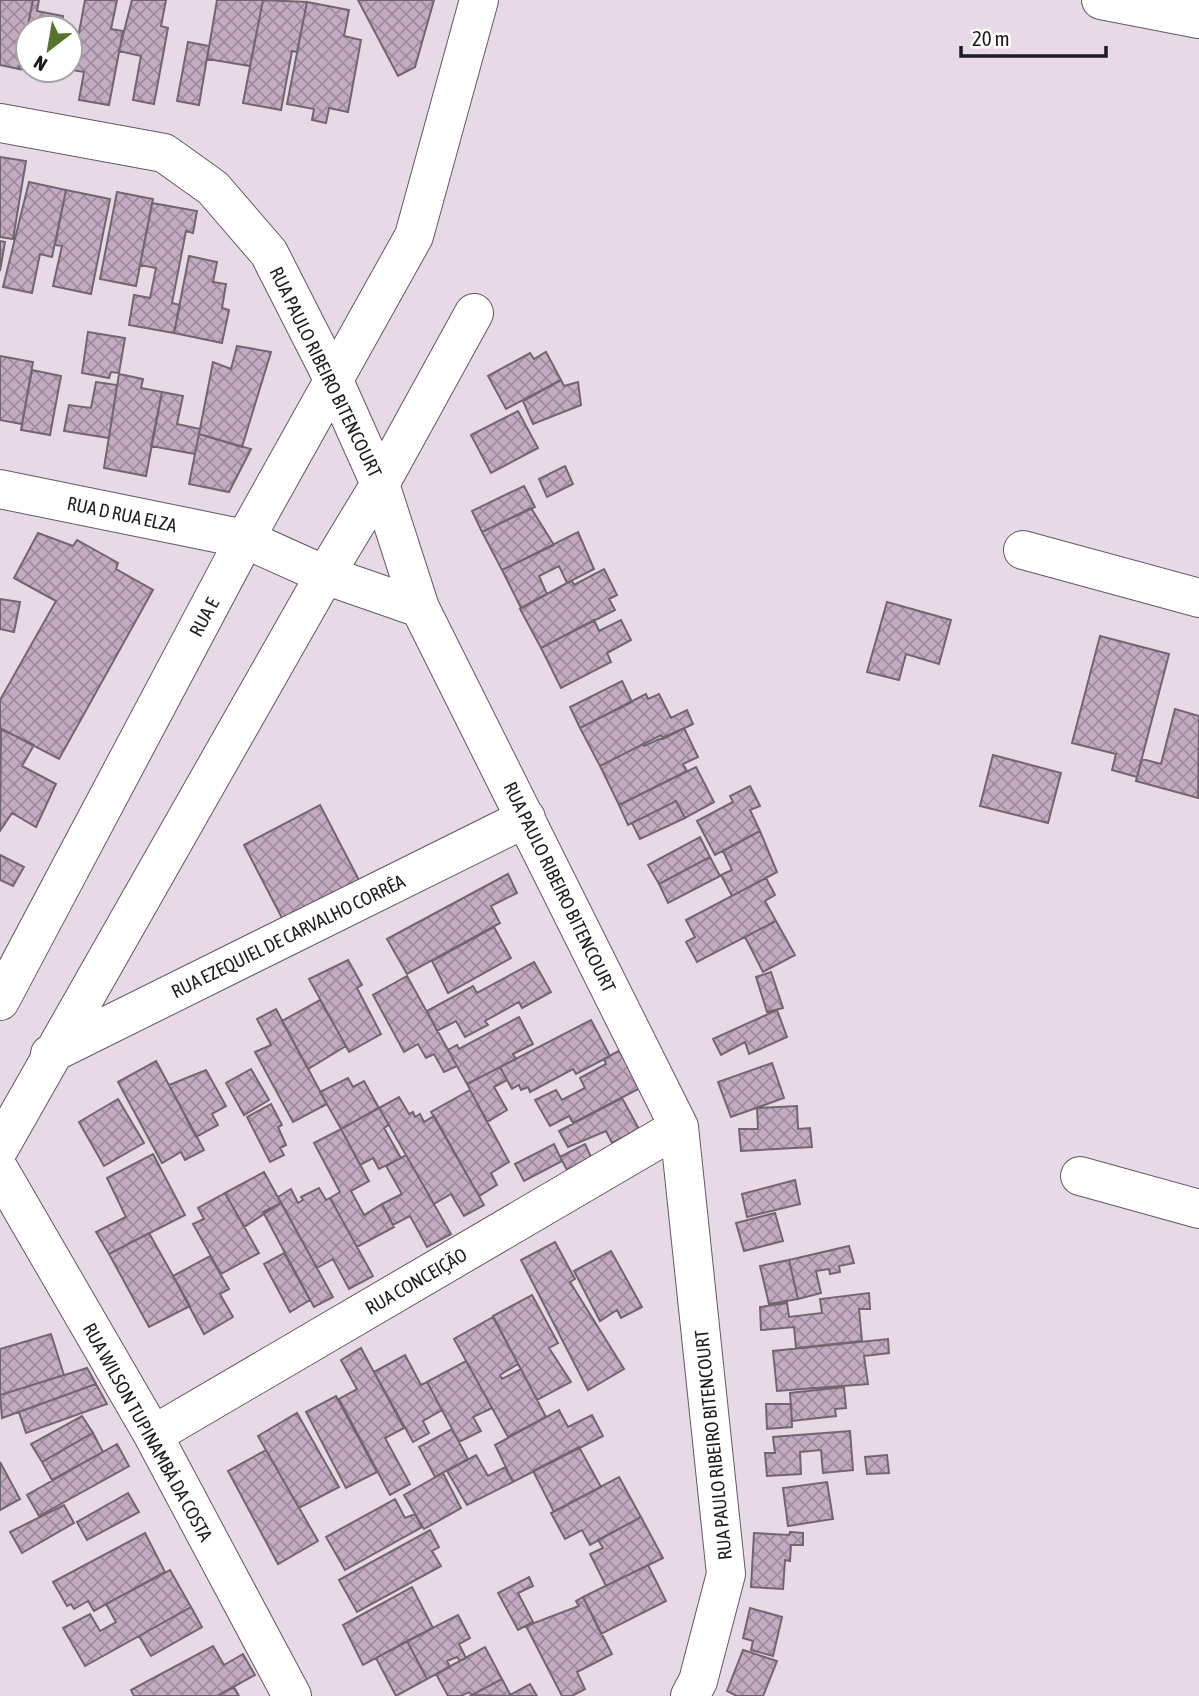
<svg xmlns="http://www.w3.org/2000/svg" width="1199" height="1696" viewBox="0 0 1199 1696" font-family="'Asap Condensed',sans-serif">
  <defs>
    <pattern id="building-cross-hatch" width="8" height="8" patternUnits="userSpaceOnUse" patternTransform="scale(1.75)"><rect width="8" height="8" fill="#c4abc1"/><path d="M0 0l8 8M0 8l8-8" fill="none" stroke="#9f8a9c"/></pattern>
  </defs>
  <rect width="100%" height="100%" fill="#e7dae6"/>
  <path fill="url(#building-cross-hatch)" stroke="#716670" stroke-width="2" d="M0,0h33l-14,69 -19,-4z
    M33,0h6l-2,11 26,5 -2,12h-33v42h24l-1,4 -32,-5z
    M85,0h32l-6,29 12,2 -14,74 -30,-5 5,-28 -12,-2z
    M132,0h34l-5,26 7,2 -14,76 -21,-4 8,-44 -22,-5z
    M217,0h46l-13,66 -43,-7z
    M263,0l44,2 -10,50 -5,-1 -11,59 -38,-7z
    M358,0h76l-19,67 -17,9z
    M307,2l42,8 -5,26 17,4 -13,72 -19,-4 -3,15 -14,-3 2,-11 -27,-5z
    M188,42l21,4 -10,59 -22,-4z
    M0,157l26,4 -13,78 -13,-2z
    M29,182l37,8 -14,67 -12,-3 -8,39 -29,-6z
    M66,190l44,9 -19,95 -38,-8 9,-40 -7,-1z
    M117,192l36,7 -17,87 -36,-7z
    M152,203l45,8 -4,22 -7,-2 -14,72 8,2 -6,28 -45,-8 5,-30 16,3 6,-30 -16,-3z
    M0,241l5,1 -5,29z
    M189,256l28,6 -4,20 13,2 -4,24 7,2 -7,33 -48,-10z
    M88,332l37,6 -6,35 -8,-1 -2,6 -27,-5z
    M237,346l34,6 -29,95 -43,-13 14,-72 18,7z
    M546,352l15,28 -55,29 -18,-33 42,-23 4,6z
    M0,356l33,6 -11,62 -22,-4z
    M32,370l29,6 -11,59 -29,-5z
    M119,374l24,5 -2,9 21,4 -16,84 -42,-8z
    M561,380l3,6 14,-4 3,23 -48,19 -10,-23z
    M96,382l21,3 -8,53 -45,-7 5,-26 22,3z
    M162,392l21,4 -6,28 23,5 -5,25 -44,-8z
    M518,411l20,37 -47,25 -20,-38z
    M199,434l52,15 -22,43 -40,-8z
    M565,466l8,18 -26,13 -8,-18z
    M524,486l11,21 -53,25 -10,-21z
    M531,508l23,37 -52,25 -20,-38z
    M578,532l16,37 -27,14 -8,-17 -20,10 8,18 -26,14 -19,-38z
    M38,533l35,13 4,-6 41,23 -2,6 37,21 -94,169 -59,-31v-28l56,-99 -42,-23z
    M604,569l13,26 -8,4 6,11 -74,38 -21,-39 47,-26 5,-2 2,4z
    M0,599l20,3 -6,30 -14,-3z
    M887,602l64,18 -12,44 -33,-10 -7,26 -32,-8z
    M594,620l5,11 22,-11 10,20 -24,13 4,9 -50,26 -20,-40z
    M1100,636l69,18 -32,123 -25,-7 4,-16 -44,-11z
    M622,681l10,21 -52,26 -10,-21z
    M646,694l2,5 11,-5 12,24 16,-8 6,14 -30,15 -2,-4 -61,31 -20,-38z
    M1175,709l24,7 -1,82 -62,-17 6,-22 19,5z
    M684,728l14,29 -15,7 4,7 -68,34 -19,-39 43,-22 1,2z
    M1,729l33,16 -12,21 34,18 -20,43 -24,-14 -12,18z
    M993,755l68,18 -13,50 -68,-17z
    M696,767l18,35 -29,16 -9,-17 -48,24 -9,-20z
    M750,786l10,20 -10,4 10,21 -45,24 -18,-34 36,-19 -3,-6z
    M676,801l9,17 -45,21 -8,-16z
    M320,805l39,75 -76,40 -39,-75z
    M760,831l17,41 -45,24 -11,-21 11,-5 -9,-19z
    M700,837l10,20 -51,27 -11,-19z
    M0,855l24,12 -11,19 -13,-6z
    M710,857l10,19 -52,27 -9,-19z
    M508,874l9,19 -26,13 9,17 -93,51 -20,-35z
    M766,878l9,17 -10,6 11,20 -79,41 -11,-20 9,-5 -9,-17z
    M776,921l19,34 -32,17 -18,-35z
    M494,927l17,31 -63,35 -16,-32z
    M348,960l14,25 -5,3 24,46 -32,18 -40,-73z
    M534,962l17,30 -29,16 -3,-6 -34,19 3,4 -23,12 -9,-16 -19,10 -10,-20 46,-25 4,7z
    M771,972l12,36 -16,4 -11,-35z
    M407,976l50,90 -13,6 -10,-18 -8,4 -8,-14 -14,8 -31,-57z
    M320,1000l26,46 -38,23 -26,-48z
    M276,1009l51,95 -34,18 -38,-70 16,-7 -14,-26z
    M777,1010l10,27 -38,17 -4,-12 -24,13 -8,-16z
    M519,1017l14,27 -20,10 3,5 -49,25 -19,-34 9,-5 2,4z
    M591,1020l19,36 -34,18 -3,-5 -43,23 -2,-5 -7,3 -2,-5 -7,4 -12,-22z
    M626,1047l18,39 -71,37 -4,-7 -19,10 -15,-26 21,-10 6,10 23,-12 -5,-10 26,-14 -2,-5z
    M156,1061l48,89 -19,10 -4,-8 -19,11 -44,-81z
    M772,1063l12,35 -53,19 -13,-35z
    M500,1067l7,13 -13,7 13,23 -20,12 -20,-38z
    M251,1069l18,31 -25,15 -18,-32z
    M206,1070l20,36 -14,8 6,11 -22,12 -27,-52z
    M348,1078l5,9 11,-6 15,27 -38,21 -21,-37z
    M470,1090l39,72 -18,11 6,12 -18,11 -48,-84z
    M399,1097l10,17 4,-2 2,5 5,-3 4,8 10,-6 50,89 -20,11 -13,-22 -17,10 -55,-96z
    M622,1098l17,31 -27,14 -6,-12 -38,16 -9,-16z
    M118,1099l26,44 -40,23 -25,-44z
    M271,1104l11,21 -4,2 8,18 -6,3 4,7 -14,7 -23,-45z
    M797,1106l1,23 12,-1 2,19 -71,4 -2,-22h19l-1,-21z
    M379,1108l10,17 -5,3 17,30 -22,11 -6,-11 -13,7 -19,-36z
    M341,1129l28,52 -18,10 13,24 18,-11 12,23 -37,20 -27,-49 10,-6 -26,-49z
    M554,1144l8,17 -38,20 -9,-17z
    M585,1144l6,13 -24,13 -7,-13z
    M153,1154l32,61 -76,39 -13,-22 30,-15 -19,-39z
    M406,1155l45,79 -24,13 -17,-31 -17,9 -11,-21 20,-10 -16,-28z
    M264,1172l17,31 -37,24 -19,-34z
    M795,1180l5,24 -53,13 -5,-23z
    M319,1188l7,12 4,-2 43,78 -24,13 -16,-30 -16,9 -39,-71 13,-8 7,14 5,-3 -2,-3z
    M225,1193l34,60 -38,21 -28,-50 11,-5 -6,-11z
    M281,1203l52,94 -19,10 -51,-95z
    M775,1213l8,28 -39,10 -8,-28z
    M149,1233l41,73 -41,21 -40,-73z
    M555,1242l20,37 -5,3 54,87 -36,21 -67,-130z
    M849,1246l5,17 -15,3 1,6 -10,2 -1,-5 -13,2 5,22 -23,6 -9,-39z
    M611,1251l31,56 -21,11 -4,-8 -17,11 -26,-50z
    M284,1253l26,47 -20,12 -26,-48z
    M210,1256l19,33 -9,5 13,23 -29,17 -31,-58z
    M789,1260l9,39 -29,5 -9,-38z
    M869,1293l1,16h-11l3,32 -66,7 -2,-21 -33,3 -1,-23 27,-4 2,14 33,-4 -2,-14z
    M532,1295l26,48 -9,5 22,34 -34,18 -44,-84z
    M493,1317l25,47 -18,11 2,4 19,-10 25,48 -38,20 -54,-98z
    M51,1334l13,41 -64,20v-46z
    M888,1339l1,14 -25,3 4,28 -91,7 -4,-40z
    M361,1348l43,80 -19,10 25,46 -20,11 -51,-96 18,-10 -16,-29z
    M405,1355l16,30 6,-3 15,28 -19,11 6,12 -16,9 -39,-70z
    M466,1361l26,47 -19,9 8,14 -22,11 -32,-60z
    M87,1368l9,16 -94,34 -2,-23z
    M96,1384l11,20 -81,29 -7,-21z
    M844,1387l2,21 -11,1 1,7 -44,5 -2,-28z
    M336,1396l41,76 -31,16 -40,-76z
    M766,1404h25l1,23 -25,2z
    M559,1410l9,17 24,-12 11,21 -90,46 -18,-37z
    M297,1413l42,74 -40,21 -41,-72z
    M82,1416l11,17 -51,29 -11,-18z
    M452,1429l16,30 -33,18 -16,-30z
    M850,1431l3,39 -30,3 -2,-23 -21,2 1,22 -34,2 -2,-23h10l-2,-16z
    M93,1433l10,19 -51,28 -10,-18z
    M117,1444l12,22 -90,50 -12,-21z
    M579,1447l22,40 -47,25 -21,-41z
    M266,1450l52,91 -40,23 -50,-93z
    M476,1455l12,21 17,-9 8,15 -46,23 -20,-34z
    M887,1455l2,18 -22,1 -2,-17z
    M0,1462l20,37 -20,11z
    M443,1473l18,35 -37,21 -20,-34z
    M619,1477l22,40 -51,28 -8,-15 -17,9 -14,-26z
    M827,1482l6,37 -45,7 -5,-38z
    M128,1493l11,19 -52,28 -10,-18z
    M395,1499l10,19 10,-4 7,13 -77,43 -19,-33z
    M64,1505l10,18 -52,30 -12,-21z
    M641,1517l22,41 -57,28 -16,-32 13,-6 -5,-8z
    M430,1530l9,17 -7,4 9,15 -84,46 -18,-32z
    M790,1532l13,1v12h-12l-1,16 -5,-1 -2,29 -32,-2 3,-54 35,2z
    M145,1533l20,39 -71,39 -6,-10 -14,8 -3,-5 -4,2 -14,-24z
    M648,1565l18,36 -65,33 -18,-37z
    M170,1570l21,37 -106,59 -22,-38 27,-14 10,17 16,-9 -10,-18z
    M529,1577l4,9 -15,7 15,29 -15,8 -20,-37z
    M412,1587l21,41 -70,37 -20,-40z
    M583,1597l29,57 -35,18 8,17 -13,7h-10l-36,-70 53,-20 -3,-5z
    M191,1607l11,20 -51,29 -12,-20z
    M750,1608l32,9 -9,39 -22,-6 2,-9 -10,-3z
    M458,1615l12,23 -11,6 7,14 -6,3 -3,-4 -10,4 3,6 -23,12 -20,-38z
    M407,1641l20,38 -31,17 -20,-38z
    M213,1646l11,19 19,-11 12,21 -38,21h-83l-3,-6z
    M485,1647l17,32 -30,16 -3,-3 -8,4h-13l-12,-22z
    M743,1650l34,11 -14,35h-26l-10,-5z
    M502,1679l9,17 -39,-1z
    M530,1684l7,12h-26l-1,-1z
    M234,1687l5,9h-22z"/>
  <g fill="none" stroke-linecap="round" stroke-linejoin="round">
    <defs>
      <path id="street" d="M0,123l164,30 49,35 56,65 65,128 46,103 40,124 259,519 47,447 -28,107 -8,15
        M0,489l245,50 80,36 95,33
        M1023,550l176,48
        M0,1001l245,-462 169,-303 65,-236
        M50,1054l476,-236
        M0,1147l325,-572 55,-91 94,-171
        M0,1171l153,264 139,261
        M1080,1176l119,33
        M153,1435l526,-308"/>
      <path id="secondary" d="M1101,0l98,19"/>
    </defs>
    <use href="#street" stroke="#635862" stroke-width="40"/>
    <use href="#secondary" stroke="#635862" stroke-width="40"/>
    <use href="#street" stroke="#fff" stroke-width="38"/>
    <use href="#secondary" stroke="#fff" stroke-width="38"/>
  </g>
  <g text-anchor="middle" stroke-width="7" stroke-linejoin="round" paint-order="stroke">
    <g font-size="19" fill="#1f1b1f" stroke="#fff">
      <text transform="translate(326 372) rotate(64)" y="7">RUA PAULO RIBEIRO BITENCOURT</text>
      <text transform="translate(122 514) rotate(12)" y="7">RUA D RUA ELZA</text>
      <text transform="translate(204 617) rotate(-62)" y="7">RUA E</text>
      <text transform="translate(560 887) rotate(64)" y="7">RUA PAULO RIBEIRO BITENCOURT</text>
      <text transform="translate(288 936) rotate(-26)" y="7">RUA EZEQUIEL DE CARVALHO CORRÊA</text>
      <text transform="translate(416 1281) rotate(-30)" y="7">RUA CONCEIÇÃO</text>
      <text transform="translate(148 1432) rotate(61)" y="7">RUA WILSON TUPINAMBÁ DA COSTA</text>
      <text transform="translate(713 1445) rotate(-96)" y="7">RUA PAULO RIBEIRO BITENCOURT</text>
    </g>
  </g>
  <g transform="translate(49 49) rotate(211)"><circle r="33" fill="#ffffff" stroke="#a5a4a5" stroke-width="2"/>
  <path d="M0-5L12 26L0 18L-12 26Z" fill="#56752c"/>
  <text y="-10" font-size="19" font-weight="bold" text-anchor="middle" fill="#1f1b1f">N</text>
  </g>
  <path d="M961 46v10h145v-10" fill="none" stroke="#1f1b1f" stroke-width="3.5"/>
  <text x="972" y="46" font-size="21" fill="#1f1b1f" stroke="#ffffff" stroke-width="5" paint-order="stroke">20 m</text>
</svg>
